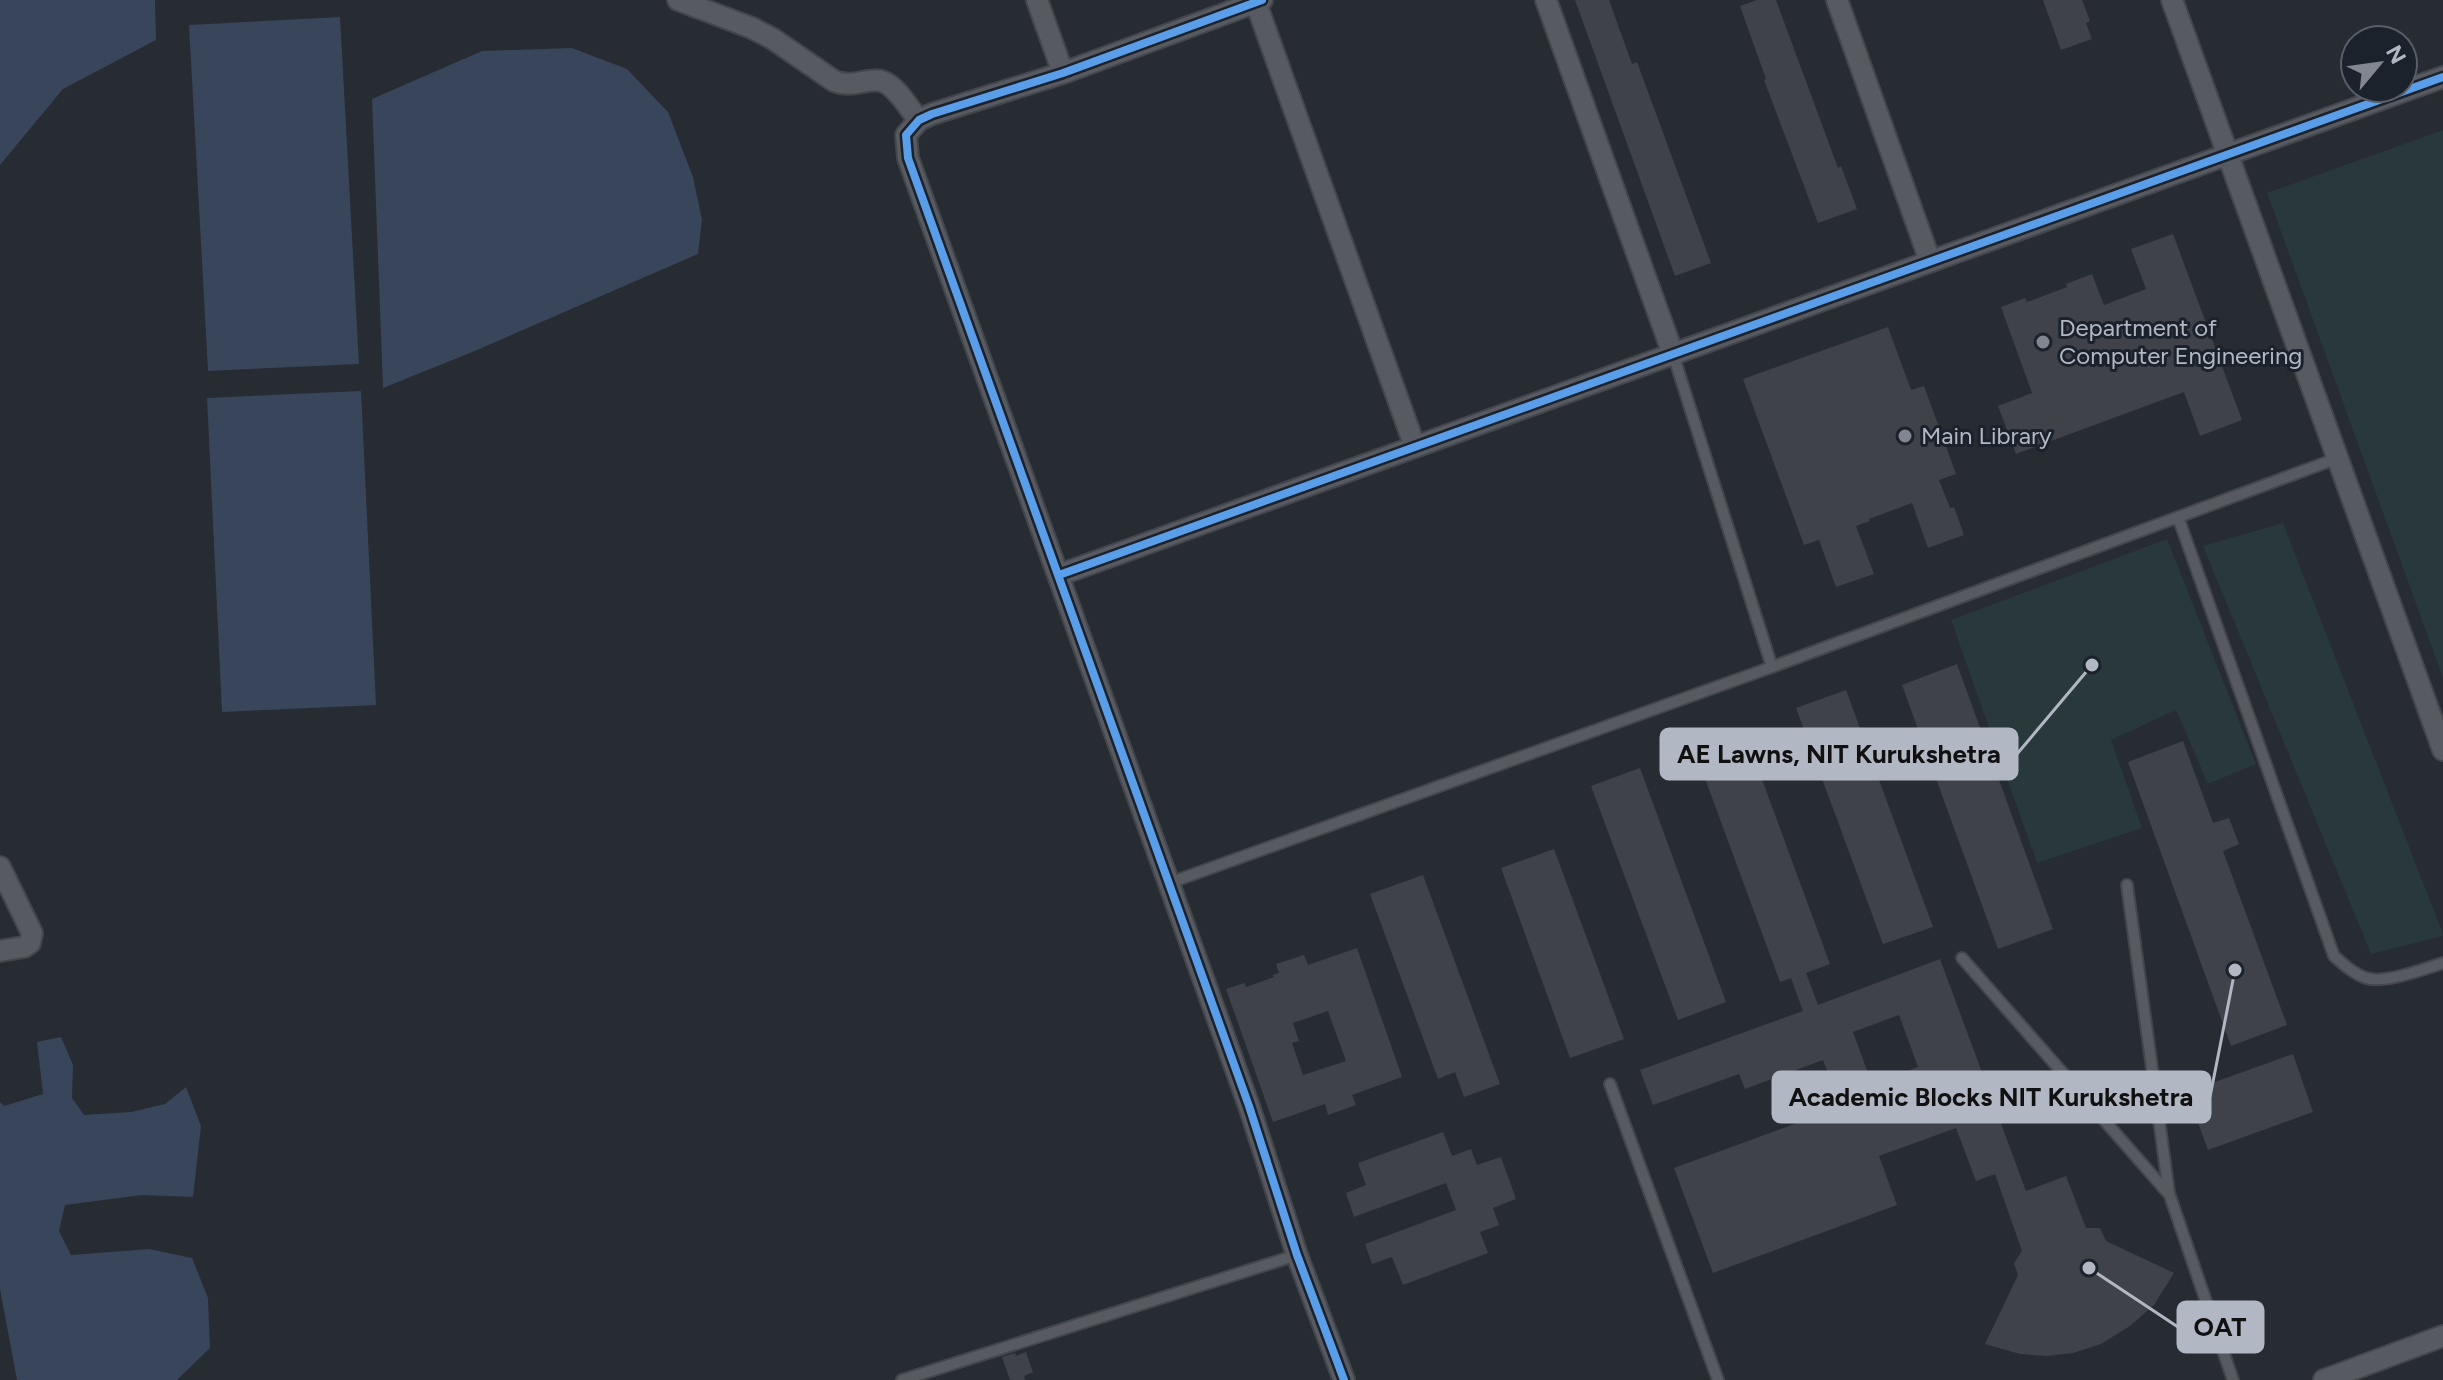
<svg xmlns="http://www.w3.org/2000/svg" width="2443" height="1380" viewBox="0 0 2443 1380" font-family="Figtree,sans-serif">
  <rect width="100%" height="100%" fill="#272b32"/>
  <path fill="#29383a" d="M2443,130v548l-176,-485z
    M2283,523l160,411v2l-72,18 -168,-408z
    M2167,539l89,225 -48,20 -32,-74 -65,30 31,88 -105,35 -86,-243z"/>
  <path fill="#38455a" d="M0,0h155l1,40 -93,49 -63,76z
    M340,17l19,347 -151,7 -19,-346z
    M572,48l55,21 41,43 25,65 9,43 -4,34 -228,99 -87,35 -11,-289 110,-48z
    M361,391l15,314 -154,7 -15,-314z
    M61,1037l12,28 -1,33 12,17 47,-3 34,-8 21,-17 15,39 -8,71 -51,-2 -77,10 -6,26 12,24 78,-6 43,9 16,40 2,50 -33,32h-160l-17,-91v-187l4,4 39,-12 -6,-52z"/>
  <path fill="#3f4349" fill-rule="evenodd" d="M1575,0h34l23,64 5,-2 74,201 -36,13z
    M1757,0h19l62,168 3,-2 16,43 -39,14 -54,-143 2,-1 -26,-73z
    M2043,0h39l8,21 -4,2 6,16 -31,11z
    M2173,234l69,186 -42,16 -16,-44 -168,62 -18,-48 34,-13 -31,-86 24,-9 2,4 40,-15 -1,-3 26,-10 12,31 42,-16 -15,-40z
    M1888,327l23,63 13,-4 32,88 -17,6 11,28 4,-1 10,28 -36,13 -16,-45 -43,16 1,2 -14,5 18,48 -38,13 -17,-47 -15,5 -61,-166z
    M1957,664l96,265 -55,20 -96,-264z
    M1846,690l87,237 -50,17 -87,-236z
    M1743,728l87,236 -24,9 12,32 122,-46 86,232 40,-15 20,52h14l6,13 68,32 -20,32 -24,21 -29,18 -28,9 -26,3 -27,-2 -35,-10 33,-69 -4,-12 8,-12 -27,-77 -19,7 -20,-53 -77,28 18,49 -184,68 -39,-105 167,-61 -18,-47 -78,29 -6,-15 -86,31 -13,-35 163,-59 -12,-33 -11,4 -87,-236zM1899,1015l19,52 -46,17 -19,-52z
    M2183,741l30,82 16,-5 10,26 -16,7 64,174 -56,21 -103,-284z
    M1640,768l86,234 -48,18 -87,-234z
    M1554,849l70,190 -54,19 -69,-190z
    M1423,875l77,209 -36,13 -9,-25 -17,7 -68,-185z
    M1357,948l45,129 -50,18 4,10 -28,10 -3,-11 -52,18 -47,-133 18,-6 2,4 28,-10 -1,-2 6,-2 -3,-9 28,-9 4,10zM1328,1011l18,50 -43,14 -11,-32 7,-2 -6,-18z
    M2293,1054l20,58 -105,38 -21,-58z
    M1443,1132l9,24 19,-7 6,16 24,-8 15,42 -23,9 6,17 -19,7 8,21 -85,32 -11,-28 -20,7 -7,-20 91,-34 -10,-27 -92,34 -8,-24 20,-8 -8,-22z
    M1026,1352l7,20 -9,4 1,4h-15l-8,-23 13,-4 1,3z"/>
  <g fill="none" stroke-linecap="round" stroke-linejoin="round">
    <defs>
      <path id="service" d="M1673,354l99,313
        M2178,517l156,439c10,9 20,18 32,22 19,6 58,-9 77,-15
        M1169,883l603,-216 566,-209
        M2127,885l42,308 64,187
        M1962,958l205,234
        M1610,1084l108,296
        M902,1380l395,-125"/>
      <path id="minor" d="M678,0l74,28 21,11 61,42c20,8 35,-5 50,1 14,6 25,27 35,38
        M1037,0l26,73
        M1262,0l-199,73 -131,41 -13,6 -13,15 2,23 341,948 48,149 47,125
        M1546,0l127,354
        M1837,0l93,261
        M2172,0l271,750
        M1256,3l159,444
        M1059,575l1384,-498
        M0,867l32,66 -2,10 -6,4 -24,4
        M2324,1380l119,-44"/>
    </defs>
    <use href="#service" stroke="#43464b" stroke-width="14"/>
    <use href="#minor" stroke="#43464b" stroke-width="24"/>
    <use href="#service" stroke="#575a61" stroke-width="10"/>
    <use href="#minor" stroke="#575a61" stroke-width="20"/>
    <defs>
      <path id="cycleway" d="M1262,0l-199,73 -131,41 -13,6 -13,15 2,23 341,948 48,149 47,125
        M1059,575l1384,-498"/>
    </defs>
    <use href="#cycleway" stroke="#1c222c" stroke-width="13"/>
    <use href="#cycleway" stroke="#5a9eea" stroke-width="8"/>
  </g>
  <g fill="#818690" stroke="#1c222c" stroke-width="3">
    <circle cx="2043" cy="342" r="8"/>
    <circle cx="1905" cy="436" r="8"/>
  </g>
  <g text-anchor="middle" stroke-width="6" stroke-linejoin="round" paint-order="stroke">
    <g font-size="24" fill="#b1b7c3" stroke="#1c222c" text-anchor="start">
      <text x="2059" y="336">Department of<tspan x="2059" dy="28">Computer Engineering</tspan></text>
      <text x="1921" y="444">Main Library</text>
    </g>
  </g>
  <path fill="none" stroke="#b1b7c3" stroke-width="3" d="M2092 665L2017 754M2235 970L2210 1097M2089 1268L2178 1327"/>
  <g fill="#b1b7c3" stroke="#1c222c" stroke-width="3">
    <circle cx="2092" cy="665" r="8"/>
    <circle cx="2235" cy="970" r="8"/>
    <circle cx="2089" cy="1268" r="8"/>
  </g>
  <g fill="#b1b7c3" stroke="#b1b7c3" stroke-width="3">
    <rect x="1661" y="729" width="356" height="50" rx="8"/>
    <rect x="1773" y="1072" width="437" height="50" rx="8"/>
    <rect x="2178" y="1302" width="85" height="50" rx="8"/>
  </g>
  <g font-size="26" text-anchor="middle" font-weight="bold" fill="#111">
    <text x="1839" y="763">AE Lawns, NIT Kurukshetra</text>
    <text x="1991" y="1106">Academic Blocks NIT Kurukshetra</text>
    <text x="2220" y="1336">OAT</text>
  </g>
  <g transform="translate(2379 64) rotate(61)"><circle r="38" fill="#1c222c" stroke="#585e68" stroke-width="2"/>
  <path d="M0-6L14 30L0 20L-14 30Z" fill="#818690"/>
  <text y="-12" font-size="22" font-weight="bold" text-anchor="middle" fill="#b1b7c3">N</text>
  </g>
</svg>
